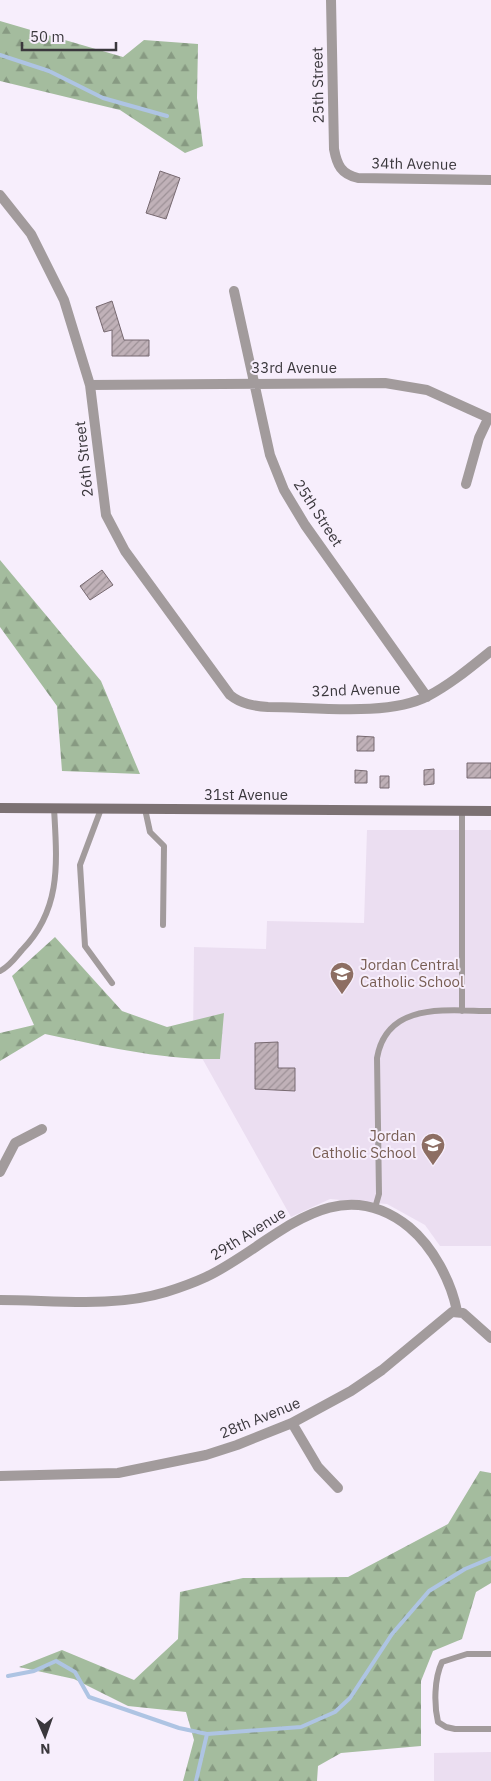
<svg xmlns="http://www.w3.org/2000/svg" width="491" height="1781" viewBox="0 0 491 1781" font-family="'IBM Plex Sans',sans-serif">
  <defs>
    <pattern id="forest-firs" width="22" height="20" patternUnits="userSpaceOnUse" patternTransform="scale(1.25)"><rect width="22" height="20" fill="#a4bc9e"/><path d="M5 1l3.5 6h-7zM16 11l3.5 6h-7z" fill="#879a82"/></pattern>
    <pattern id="building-hatch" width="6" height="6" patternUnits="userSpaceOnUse" patternTransform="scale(1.25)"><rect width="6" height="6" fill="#c0b1b8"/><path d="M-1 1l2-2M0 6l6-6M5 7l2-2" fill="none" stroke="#9d9197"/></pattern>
  </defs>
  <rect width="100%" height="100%" fill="#f7eefc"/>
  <path fill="#ebdef1" d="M367,830h124v416h-51l-15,-21 -38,-21 -57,-5 -39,18 -98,-175 1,-95 72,2 1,-28 97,2z
    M491,1752v29h-57v-28z"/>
  <path fill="url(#forest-firs)" d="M0,21l123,36 21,-17 54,4 -1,54 6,48 -18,7 -65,-43 -120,-29z
    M0,560l101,121 39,93 -78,-3 -5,-65 -57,-79z
    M55,937l67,74 45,16 57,-14 -4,46c-60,1 -117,-13 -175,-25l-45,27v-28l34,-8 -22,-49z
    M480,1471l11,2v110l-15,9 -14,47 -29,12 -12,30v65l-80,7 -23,13 -1,15h-134l11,-41 -8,-28 -58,-6 -54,-27 -55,-12 43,-17 72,30 44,-41 2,-47 63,-14 105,-1 100,-53z"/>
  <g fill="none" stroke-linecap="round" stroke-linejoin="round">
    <path stroke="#aec4e3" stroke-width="4" d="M0,55l49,16 54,27 64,18
      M8,1676l26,-5 22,-10 19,11 14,25 90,31 28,6
      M196,1781l11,-47 94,-7 34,-15 15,-14 42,-64 37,-43 36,-22 26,-11"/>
  </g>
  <path fill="url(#building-hatch)" stroke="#776970" d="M160,171l20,7 -14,41 -20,-6z
    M112,301l12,39h25v16h-37v-26l-8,2 -8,-25z
    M102,570l11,15 -23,15 -10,-14z
    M357,736l17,1v14h-17z
    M467,763h24v15h-24z
    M434,769v15l-10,1v-15z
    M355,770l12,1v12h-12z
    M380,776h9v12h-9z
    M278,1042v26h17v23l-40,-2v-46z"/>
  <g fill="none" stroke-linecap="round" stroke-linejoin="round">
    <path stroke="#a29b9c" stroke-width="6" d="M101,809l-21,56 5,81 27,37
      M145,809l5,23 14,14 -1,79
      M462,811v200
      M0,971c9,-4 16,-14 22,-21 40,-41 35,-88 32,-142
      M375,1208l4,-14 -2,-136c10,-57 70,-47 114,-47
      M491,1654h-24l-25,8c-8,17 -8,43 -4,60l8,5 9,2h36"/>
    <path stroke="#a29b9c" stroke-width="10" d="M331,0l3,149c3,16 7,25 24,29l133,2
      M0,195l31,39 33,66 26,85 16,130 19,36 105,144c11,9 24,11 38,12 46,0 120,10 160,-11 23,-12 43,-29 63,-45
      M234,291l36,164 14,35 21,35 122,172
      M90,385l295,-2 42,7 64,29
      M466,484l13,-46 9,-19
      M0,1172l15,-29 27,-14
      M0,1300c54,0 114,8 166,-8 13,-4 27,-9 40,-15 66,-31 127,-111 203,-50 24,20 42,54 48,84
      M292,1423l26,44 20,21
      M0,1476l118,-3 88,-18 31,-10 55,-22 59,-32 31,-21 70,-58 11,1 28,25"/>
    <path stroke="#7c7173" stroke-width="10" d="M0,808l491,3"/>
  </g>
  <defs>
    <symbol id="school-pin" viewBox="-11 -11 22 30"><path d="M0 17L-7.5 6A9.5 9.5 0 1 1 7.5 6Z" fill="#8d6e63" stroke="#f7eefc"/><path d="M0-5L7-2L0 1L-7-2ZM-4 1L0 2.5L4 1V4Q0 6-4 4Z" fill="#fff"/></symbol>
  </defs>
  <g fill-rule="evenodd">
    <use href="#school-pin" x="328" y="960" width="28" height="38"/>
    <use href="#school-pin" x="419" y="1131" width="28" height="38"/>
  </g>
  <g text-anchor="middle" stroke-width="4" stroke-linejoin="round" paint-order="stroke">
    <g font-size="15" fill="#3a373c" stroke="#f7eefc">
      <text transform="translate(318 85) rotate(-91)" y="5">25th Street</text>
      <text transform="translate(414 164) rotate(1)" y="5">34th Avenue</text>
      <text x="294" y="373">33rd Avenue</text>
      <text transform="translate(84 459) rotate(-96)" y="5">26th Street</text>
      <text transform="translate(318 513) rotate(57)" y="5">25th Street</text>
      <text transform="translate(356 690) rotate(-2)" y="5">32nd Avenue</text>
      <text x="246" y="800">31st Avenue</text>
      <text transform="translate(248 1234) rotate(-32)" y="5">29th Avenue</text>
      <text transform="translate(260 1418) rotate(-22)" y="5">28th Avenue</text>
    </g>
    <g font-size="15" fill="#785e54" stroke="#f7eefc" text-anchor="start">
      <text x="360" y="970">Jordan Central<tspan x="360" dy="17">Catholic School</tspan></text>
      <text x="416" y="1141" text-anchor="end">Jordan<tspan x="416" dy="17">Catholic School</tspan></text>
    </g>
  </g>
  <g transform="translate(45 1736) rotate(178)" stroke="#f7eefc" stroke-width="4" paint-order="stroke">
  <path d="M0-4L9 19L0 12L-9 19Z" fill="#3a373c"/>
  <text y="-8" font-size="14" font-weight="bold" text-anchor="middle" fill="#3a373c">N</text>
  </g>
  <path d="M22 42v8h94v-8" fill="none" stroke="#3a373c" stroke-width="2.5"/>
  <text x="30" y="42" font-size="15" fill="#3a373c" stroke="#f7eefc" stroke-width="4" paint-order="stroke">50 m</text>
</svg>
